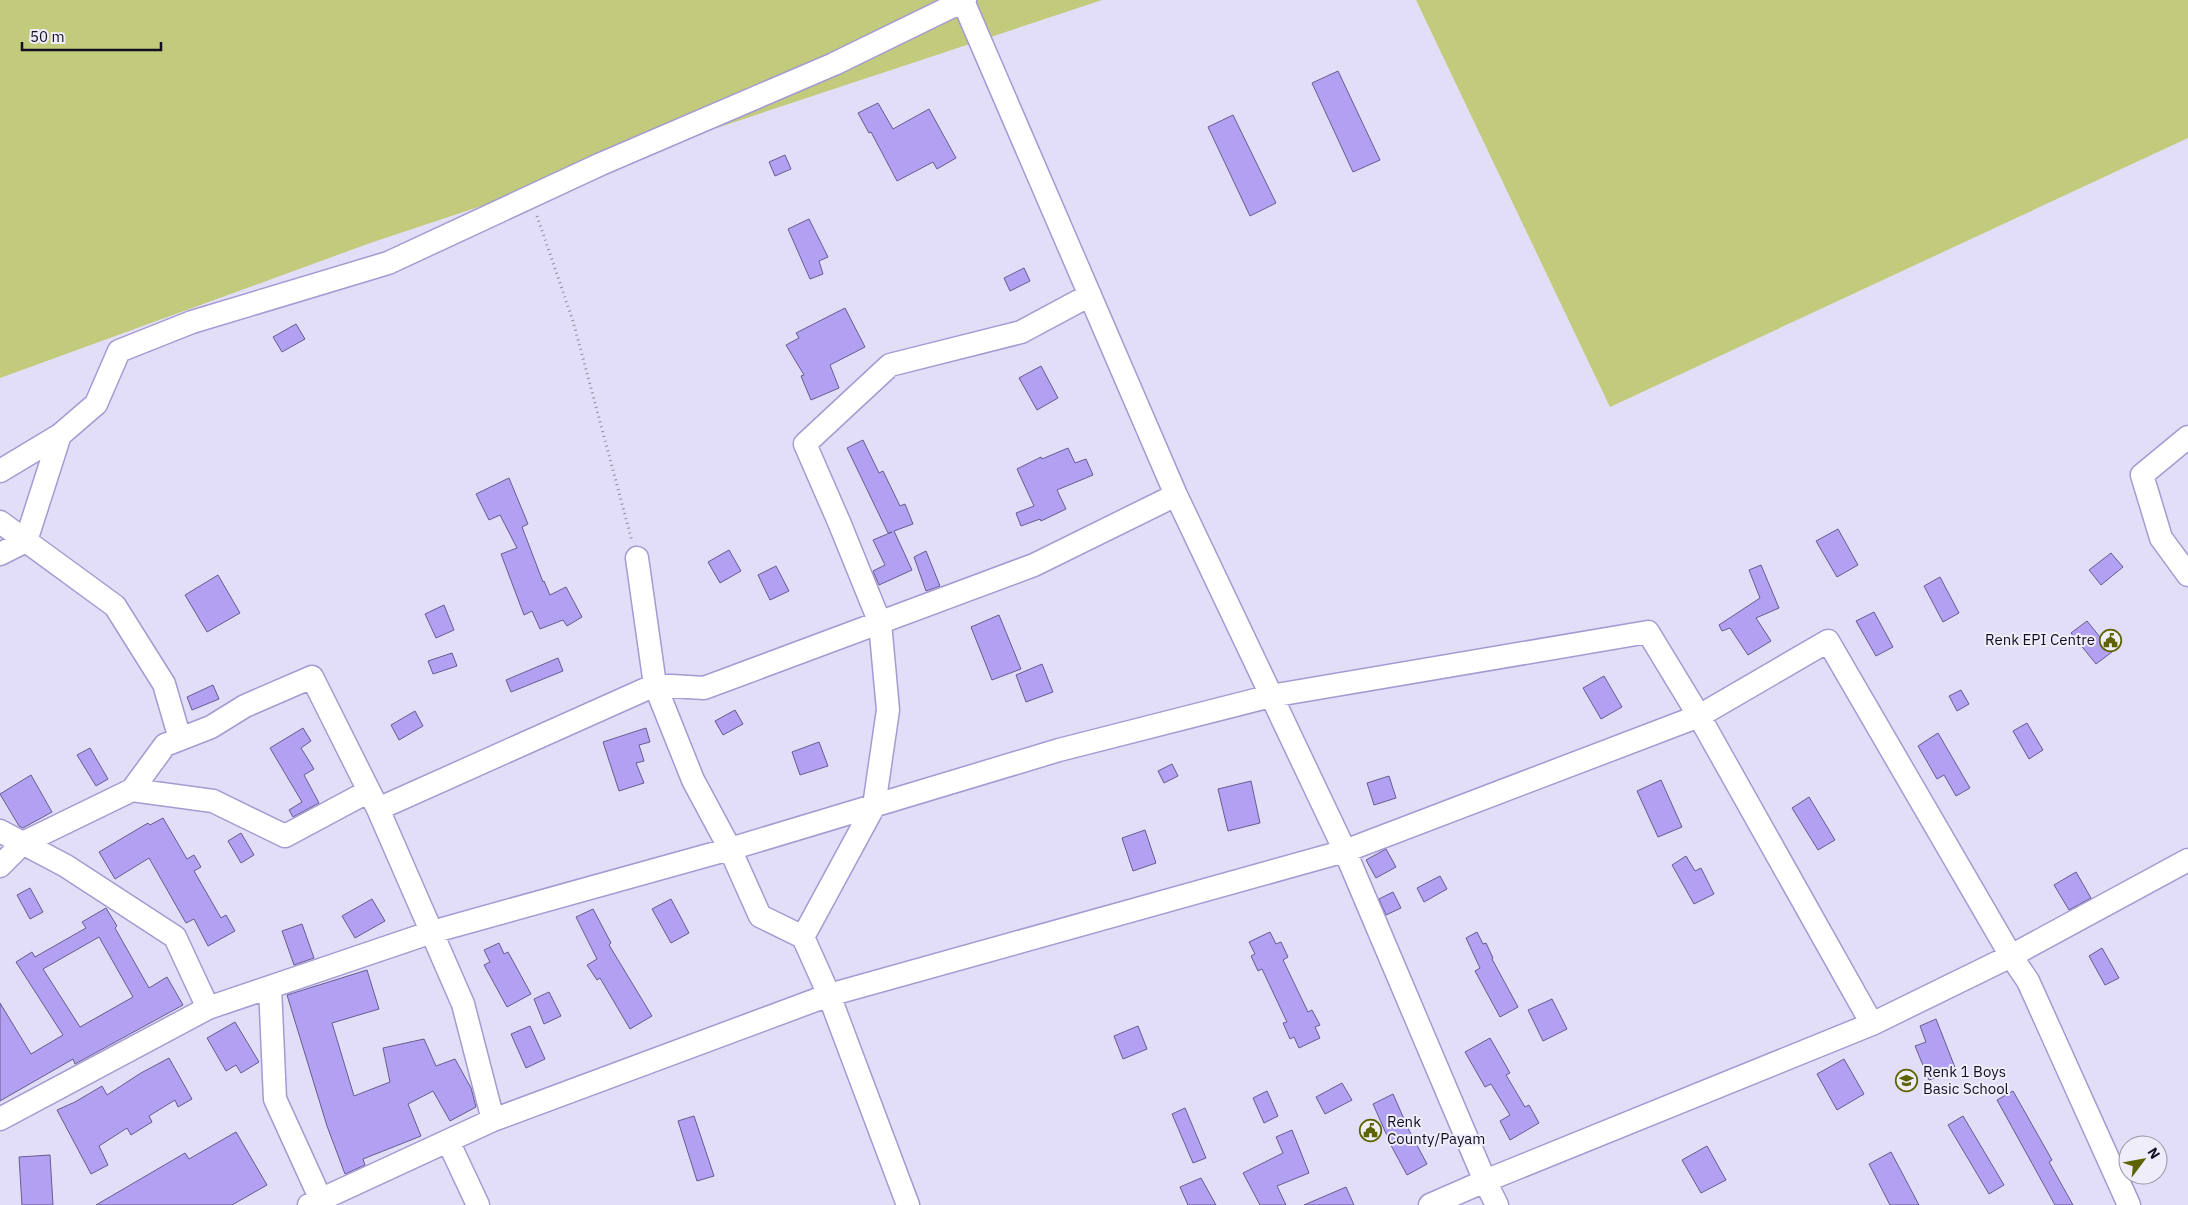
<svg xmlns="http://www.w3.org/2000/svg" width="2188" height="1205" viewBox="0 0 2188 1205" font-family="'IBM Plex Sans',sans-serif">
  <rect width="100%" height="100%" fill="#e2def7"/>
  <path fill="#c2ca7b" d="M0,0h1102l-729,242 -373,136z
    M1416,0h772v138l-578,269z"/>
  <path fill="#b2a0f2" stroke="#675c90" fill-rule="evenodd" d="M1338,71l42,89 -27,12 -41,-89z
    M878,103l15,26 36,-20 27,49 -19,11 -4,-7 -36,19 -26,-49 -2,1 -11,-20z
    M1233,115l43,88 -26,13 -42,-89z
    M785,155l6,14 -16,7 -6,-14z
    M809,219l19,38 -9,4 4,13 -13,5 -22,-50z
    M1024,268l6,13 -20,10 -6,-13z
    M845,308l20,39 -35,18 9,23 -28,12 -10,-24 3,-1 -18,-30 13,-7 -3,-5z
    M296,324l9,15 -23,13 -9,-15z
    M1041,366l17,32 -21,12 -18,-32z
    M863,440l16,33 4,-2 17,35 5,-2 8,20 -19,7 18,39 -33,15 -6,-14 12,-6 -12,-25 19,-8 -4,1 -41,-85z
    M1068,448l7,15 11,-4 7,16 -36,15 9,19 -25,12 -1,-2 -19,7 -5,-13 18,-7 -17,-37 24,-12 1,2z
    M509,478l19,46 -6,3 21,55 1,-1 6,14 16,-8 16,30 -15,9 -4,-6 -23,9 -8,-18 -8,4 -23,-61 16,-6 -17,-33 -11,5 -13,-26z
    M1838,529l20,36 -21,12 -21,-36z
    M729,550l12,21 -21,12 -12,-21z
    M926,551l14,35 -14,5 -12,-34z
    M2111,553l12,14 -22,18 -12,-15z
    M1761,565l18,43 -23,10 15,23 -23,14 -18,-27 -8,3 -3,-6 41,-27 -11,-28z
    M776,566l13,25 -19,9 -12,-25z
    M218,575l22,38 -33,19 -22,-37z
    M1940,577l19,36 -16,9 -19,-36z
    M444,605l10,25 -18,8 -11,-24z
    M1874,612l19,35 -17,9 -20,-35z
    M999,615l22,54 -29,11 -21,-53z
    M2087,621l25,31 -16,12 -25,-31z
    M452,653l5,13 -24,8 -5,-13z
    M558,658l5,13 -52,21 -5,-12z
    M1042,664l11,28 -27,10 -10,-27z
    M1604,676l18,31 -21,12 -18,-31z
    M213,685l6,14 -27,11 -5,-13z
    M1961,690l8,14 -12,7 -8,-15z
    M735,710l8,14 -20,11 -8,-14z
    M415,711l8,15 -24,14 -8,-15z
    M2027,723l16,27 -14,9 -16,-28z
    M303,728l8,13 -10,7 13,21 -10,6 15,28 -26,14 -4,-7 13,-8 -32,-54z
    M646,728l4,14 -11,3 5,16 -8,2 8,20 -25,8 -16,-49z
    M1938,733l32,55 -14,8 -12,-21 -7,4 -19,-33z
    M819,742l9,24 -28,9 -8,-23z
    M90,748l18,31 -12,7 -19,-31z
    M1172,764l6,12 -14,7 -6,-12z
    M31,775l21,37 -29,16 -4,-2 -19,-32z
    M1389,776l7,22 -22,7 -7,-22z
    M1661,780l21,47 -24,10 -21,-46z
    M1251,781l9,42 -32,8 -10,-42z
    M1809,797l26,43 -17,10 -26,-42z
    M163,818l24,41 7,-4 7,12 -7,4 27,47 5,-3 9,16 -27,15 -14,-27 -8,4 -37,-65 -34,21 -16,-27 49,-29 2,2z
    M1145,830l11,33 -23,8 -11,-33z
    M241,833l13,22 -13,8 -13,-22z
    M1386,849l10,18 -20,11 -10,-18z
    M1686,856l9,15 6,-3 13,26 -20,10 -22,-39z
    M2076,872l15,26 -22,12 -15,-25z
    M1440,876l7,13 -23,13 -7,-14z
    M30,888l13,24 -13,7 -13,-24z
    M1393,892l8,16 -15,7 -7,-16z
    M372,899l13,22 -30,17 -13,-22z
    M671,899l18,34 -18,10 -19,-34z
    M106,908l11,18 -2,2 34,60 18,-11 16,28 -108,59 -2,-5 -73,42v-98l31,51 32,-19 -47,-73 16,-10 3,5 51,-29 -4,-6zM99,937l34,60 -53,30 -37,-58z
    M593,909l18,34 -2,2 43,71 -22,13 -30,-51 -3,2 -10,-15 10,-6 -21,-42z
    M302,924l12,34 -20,7 -12,-34z
    M1270,932l6,12 5,-2 7,15 -5,3 25,52 4,-2 8,15 -5,2 5,11 -21,10 -5,-11 -4,2 -7,-16 4,-1 -25,-53 -4,2 -7,-15 4,-2 -6,-12z
    M1477,932l6,12 3,-1 7,15 -1,1 26,48 -18,10 -25,-46 5,-3 -14,-30z
    M499,943l5,11 4,-2 23,42 -24,13 -23,-42 6,-3 -6,-12z
    M2102,948l17,30 -14,7 -16,-29z
    M367,970l12,39 -47,14 22,73 36,-14 -7,-34 41,-9 12,27 19,-7 16,29 5,19 -26,14 -17,-30 -25,13 13,32 -58,23 2,6 -20,9 -18,-48 -40,-131z
    M549,992l12,24 -17,8 -10,-25z
    M1552,999l15,30 -24,12 -15,-31z
    M1936,1019l20,51 -27,10 -14,-34 11,-4 -6,-16z
    M235,1022l24,40 -18,11 -5,-8 -10,6 -19,-33z
    M530,1026l15,33 -19,9 -15,-34z
    M1138,1026l9,23 -24,10 -9,-23z
    M1490,1038l20,35 -4,2 19,32 4,-2 10,18 -29,17 -10,-19 10,-6 -19,-31 -6,3 -20,-35z
    M169,1058l23,41 -14,8 -3,-7 -26,16 3,6 -21,13 -4,-7 -28,18 9,19 -17,9 -34,-64 18,-8 27,-16 5,9 34,-22z
    M1844,1059l20,35 -27,16 -20,-36z
    M1342,1083l10,17 -27,14 -9,-17z
    M1267,1091l11,25 -14,7 -11,-25z
    M2013,1091l39,69 -3,2 24,43h-18l-58,-105z
    M1393,1094l11,25h-1l24,45 -20,11 -20,-37h1l-15,-34z
    M1185,1108l21,50 -13,5 -21,-49z
    M694,1116l20,60 -17,5 -19,-60z
    M1963,1116l41,69 -15,9 -41,-69z
    M1292,1130l17,43 -32,13 9,19h-26l-17,-32 40,-20 -7,-16z
    M236,1132l31,53 -35,20h-136l89,-52 4,6z
    M1707,1146l19,34 -25,13 -19,-33z
    M1891,1152l28,53h-29l-21,-41z
    M50,1155l3,50h-31l-3,-48z
    M1201,1178l15,27h-28l-8,-18z
    M1346,1187l8,18h-50z"/>
  <g fill="none" stroke-linecap="round" stroke-linejoin="round">
    <defs>
      <path id="street" d="M963,1l213,494 169,356 140,330 -55,24
        M2188,437l-46,38 19,63 27,37
        M0,471l60,-36
        M0,522l115,84 49,78 16,55
        M0,554l26,-13 34,-106 36,-31 23,-53 73,-29 196,-59 213,-99 233,-100 131,-64
        M637,558l18,127 38,95 37,69 30,67 43,21
        M132,790l81,11 72,35 84,-45
        M378,809l277,-124 49,3 330,-123 142,-70
        M0,831l66,35 109,71 33,71
        M0,866l23,-23 109,-53 33,-45 46,-18 34,-21 67,-29 66,132 85,195 30,116
        M270,987l5,112 46,101
        M0,1119l208,-111 224,-76 298,-83 329,-99 212,-54 377,-64 51,84 173,308
        M448,1141l30,64
        M309,1205l184,-85 336,-125 516,-144 354,-135 129,-75 183,315 177,-96
        M908,1205l-79,-210 -26,-58 71,-131 14,-96 -8,-87 -41,-101 -34,-78 85,-79 131,-33 69,-37
        M1497,1205l-12,-24 387,-157 139,-68 17,25 101,224"/>
    </defs>
    <use href="#street" stroke="#a59ad2" stroke-width="25"/>
    <path stroke="#908ca3" stroke-width="3" stroke-dasharray="1 4" stroke-linecap="butt" d="M537,216l36,105 59,220"/>
    <use href="#street" stroke="#fff" stroke-width="22"/>
  </g>
  <defs>
    <symbol id="civic-ring" viewBox="-11 -11 22 22"><circle r="9.5" fill="#efedfa" stroke="#5d6300" stroke-width="1.5"/><path d="M-.6-6.5H3V-4.5H.6V-3L4-1V1h2V6H-6V1h2V-1L-.6-3ZM-1.2 2.5V6h2.4V2.5Z" fill="#5d6300"/></symbol>
    <symbol id="school-ring" viewBox="-11 -11 22 22"><circle r="9.5" fill="#efedfa" stroke="#5d6300" stroke-width="1.5"/><path d="M0-5L7-2L0 1L-7-2ZM-4 1L0 2.5L4 1V4Q0 6-4 4Z" fill="#5d6300"/></symbol>
  </defs>
  <g fill-rule="evenodd">
    <use href="#civic-ring" x="2098" y="628" width="25" height="25"/>
    <use href="#school-ring" x="1894" y="1068" width="25" height="25"/>
    <use href="#civic-ring" x="1358" y="1118" width="25" height="25"/>
  </g>
  <g text-anchor="middle" stroke-width="4" stroke-linejoin="round" paint-order="stroke">
    <g font-size="15" fill="#130e22" stroke="#efedfa" text-anchor="start">
      <text x="2095" y="645" text-anchor="end">Renk EPI Centre</text>
      <text x="1923" y="1077">Renk 1 Boys<tspan x="1923" dy="17">Basic School</tspan></text>
      <text x="1387" y="1127">Renk<tspan x="1387" dy="17">County/Payam</tspan></text>
    </g>
  </g>
  <g transform="translate(2143 1160) rotate(58)"><circle r="24" fill="#efedfa" stroke="#9794a4"/>
  <path d="M0-4L9 19L0 12L-9 19Z" fill="#5d6300"/>
  <text y="-8" font-size="14" font-weight="bold" text-anchor="middle" fill="#130e22">N</text>
  </g>
  <path d="M22 42v8h139v-8" fill="none" stroke="#130e22" stroke-width="2.5"/>
  <text x="30" y="42" font-size="15" fill="#130e22" stroke="#efedfa" stroke-width="4" paint-order="stroke">50 m</text>
</svg>
